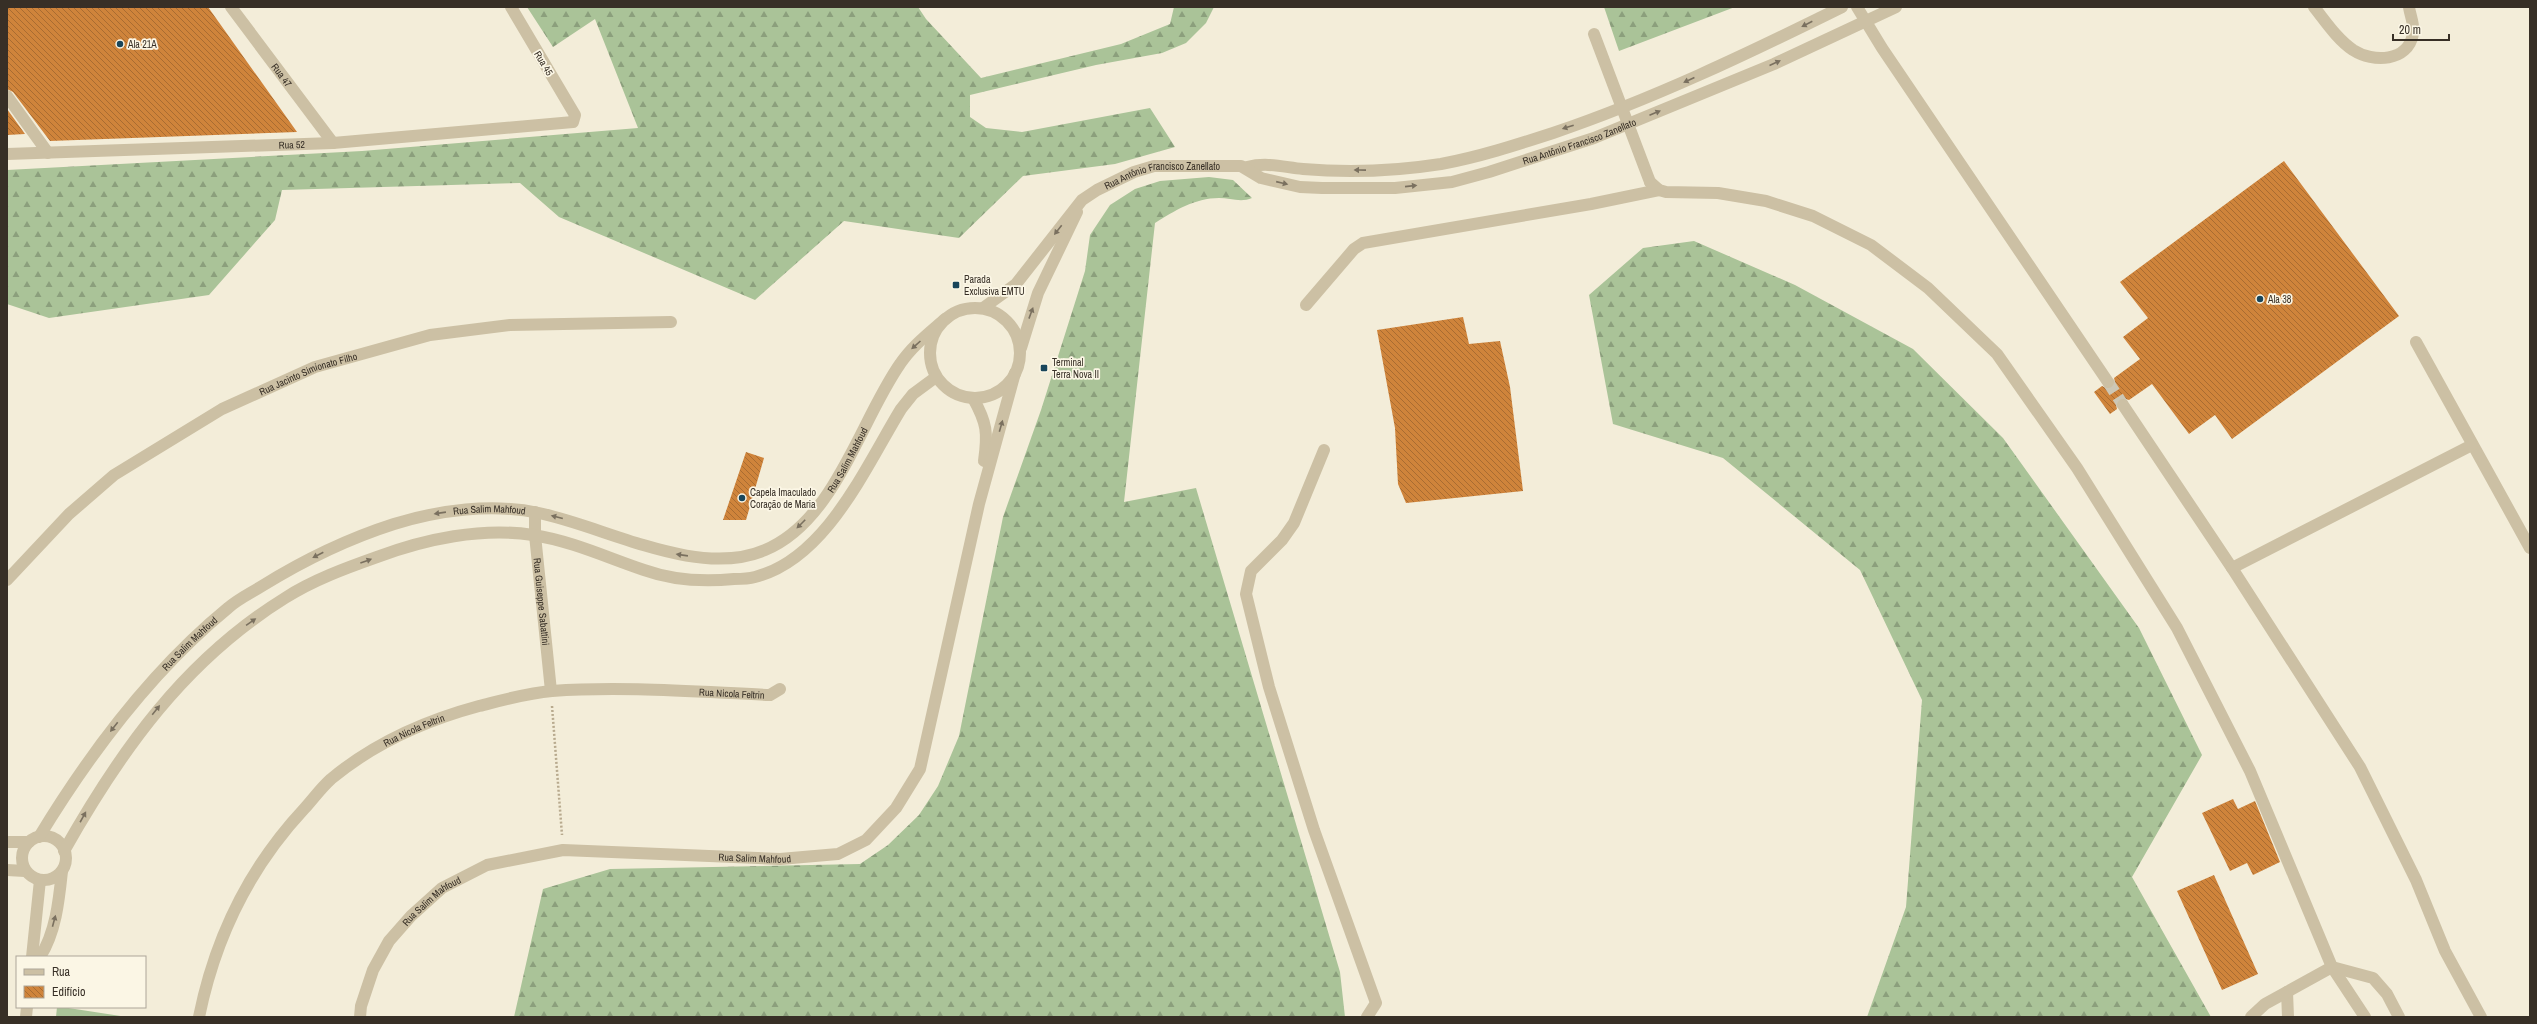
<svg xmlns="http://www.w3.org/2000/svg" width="2537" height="1024" viewBox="0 0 2537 1024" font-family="'Archivo Narrow',sans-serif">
  <defs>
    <pattern id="forest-firs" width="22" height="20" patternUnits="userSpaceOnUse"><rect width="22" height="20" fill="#aac398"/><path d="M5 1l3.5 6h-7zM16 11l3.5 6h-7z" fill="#8b9f7c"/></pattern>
    <pattern id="building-back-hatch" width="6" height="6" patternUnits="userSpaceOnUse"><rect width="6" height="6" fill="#cf843b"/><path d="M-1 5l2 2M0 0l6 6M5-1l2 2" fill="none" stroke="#a96c31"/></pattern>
  </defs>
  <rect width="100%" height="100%" fill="#f3edd9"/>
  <path fill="url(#forest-firs)" d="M527,7h391l8,12 55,59 140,-34 49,-20 4,-17h40l-8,16 -20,20 -24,10 -66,12 -126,30v22l16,11 36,4 128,-24 25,39 -60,17 -92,12 -64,62 -115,-17 -89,79 -196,-83 -39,-34 -238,7 -7,30 -66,75 -160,23 -42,-14v-134l355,-19 276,-23 -43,-109 -42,28z
    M1604,7h131l-116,44z
    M1209,177l24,3 19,18c-11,5 -22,0 -33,0 -24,0 -45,13 -64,25l-31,279 72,-14 144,484 5,45h-831l29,-128 67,-20 250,-5 28,-19 31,-30 19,-29 21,-50 44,-219 38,-107 44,-139 5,-36 20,-30 25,-16 25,-8z
    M1694,241l101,44 118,64 90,89 136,190 63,127 -70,122 79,140h-344l39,-110 16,-207 -62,-130 -137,-112 -110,-34 -24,-129 54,-47z"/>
  <path fill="#aac398" d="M57,1007h5l65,10h-71z"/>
  <path fill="url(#building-back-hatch)" d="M7,7h201l89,125 -247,9 -37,-49 -6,-3z
    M7,109l18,25 -18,1z
    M2284,161l115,155 -167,123 -17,-24 -26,19 -37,-50 -23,16 -6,-2 -4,1 -3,6 1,4 -7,5 -16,-22 8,-6 6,3 4,-1 3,-6 -1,-4 26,-19 -17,-22 25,-19 -28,-36z
    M1463,317l6,27 31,-3 10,46 13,104 -117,12 -8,-19 -3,-56 -18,-98z
    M746,452l18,6 -18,62h-23z
    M2233,799l5,10 17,-8 25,61 -27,13 -6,-12 -17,8 -28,-58z
    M2214,875l44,99 -36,16 -45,-99z"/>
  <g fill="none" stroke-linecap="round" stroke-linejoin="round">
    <path stroke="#cdc7b5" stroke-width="12" stroke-dasharray="12 6" stroke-linecap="butt" d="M2108,382l15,23"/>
    <path stroke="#b8aa8e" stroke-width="2.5" stroke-dasharray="2 2" stroke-linecap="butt" d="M552,706l10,129"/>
    <g stroke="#ccc0a4" stroke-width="12">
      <path id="s1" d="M231,7l102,136"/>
      <path d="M1857,7l25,41 226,334"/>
      <path d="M2314,7c12,15 23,32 39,43 20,13 55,12 60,-16 2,-8 -3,-19 -4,-27"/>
      <path d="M7,96l41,57"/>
      <path id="s2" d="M7,154l326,-11 240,-21 2,-7 -64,-108"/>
      <path d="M1247,167c20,-5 36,0 56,2 45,4 93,2 138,-5 38,-7 75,-19 112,-31 100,-34 194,-79 289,-126"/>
      <path d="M1650,182l9,8 7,2 52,1 48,8 47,15 58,29 57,43 69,66 80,114 100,160 73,143 82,196 33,50"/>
      <path d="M1306,305l48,-56 9,-6 228,-39 68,-14"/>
      <path id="s3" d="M983,308l33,-24 66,-84 15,-10 37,-18 20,-6h87l20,12 39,9 22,1h73l57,-6 37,-10 105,-34 180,-74 122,-57"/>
      <circle cx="975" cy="353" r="45"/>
      <path d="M2416,342l114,206"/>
      <path d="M1021,348l17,-55 39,-81"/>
      <path d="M973,398c14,25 15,35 11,63"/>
      <path d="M2123,405l109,163 128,199 56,113 29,71 36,66"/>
      <path d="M1324,450l-30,73 -12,17 -31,31 -5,23 23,93 45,143 62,173 -9,14"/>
      <path id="s4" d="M535,512v23l16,156"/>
      <path d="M2232,568l240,-123"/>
      <path id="s5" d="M7,580l62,-66 45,-39 108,-66 93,-42 115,-32 80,-10 161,-3"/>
      <circle cx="44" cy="858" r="22"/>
      <path id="s6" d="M39,837c51,-84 112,-166 189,-229 10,-9 23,-15 34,-22 42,-26 85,-47 132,-62 45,-14 98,-21 145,-11 67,14 159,66 226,37 70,-29 95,-129 135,-186 12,-18 29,-31 45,-45"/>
      <path d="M7,842h22"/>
      <path d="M64,851c57,-101 121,-191 221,-253 28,-18 61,-30 92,-41 48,-18 105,-30 156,-22 39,6 75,23 111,35 28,10 60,12 90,9 6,0 14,0 21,-2 71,-18 110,-109 146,-168l12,-15 23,-17"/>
      <path d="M7,870l18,1"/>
      <path d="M32,957l8,-77"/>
      <path d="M40,957c16,-25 19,-57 22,-86"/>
      <path d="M2287,992l1,25"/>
      <path d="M26,1017l1,-10"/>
      <path id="s7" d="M199,1017c16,-79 50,-149 105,-208 9,-10 17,-21 27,-30 42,-35 96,-59 148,-73 24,-6 48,-13 73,-15 72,-5 146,1 218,4l10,-6"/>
      <path id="s8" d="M360,1017l1,-11 12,-36 16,-29 22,-25 31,-28 45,-23 76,-15 217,9 58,-5 28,-14 30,-32 24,-39 59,-265 36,-131"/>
      <path d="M2251,1017l14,-13 67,-37 41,11 14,16 12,23"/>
    </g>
    <path stroke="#ccc0a4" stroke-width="12" d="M1594,34l56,148"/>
  </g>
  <defs><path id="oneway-solid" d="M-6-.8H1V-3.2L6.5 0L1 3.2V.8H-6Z"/></defs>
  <g fill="#7a705f">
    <use href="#oneway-solid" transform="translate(1807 24) rotate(153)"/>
    <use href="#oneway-solid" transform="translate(1775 63) rotate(-24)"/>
    <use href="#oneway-solid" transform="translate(1689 80) rotate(155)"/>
    <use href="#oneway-solid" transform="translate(1655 113) rotate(-23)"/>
    <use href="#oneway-solid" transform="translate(1568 127) rotate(162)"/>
    <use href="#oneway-solid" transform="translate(1360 170) rotate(-179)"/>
    <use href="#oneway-solid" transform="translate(1282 183) rotate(13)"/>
    <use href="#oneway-solid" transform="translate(1411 186) rotate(-6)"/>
    <use href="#oneway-solid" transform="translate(1058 230) rotate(128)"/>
    <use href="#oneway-solid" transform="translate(1031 313) rotate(-70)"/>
    <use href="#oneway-solid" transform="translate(916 345) rotate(138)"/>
    <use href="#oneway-solid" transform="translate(1001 426) rotate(-74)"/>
    <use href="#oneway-solid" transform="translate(440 513) rotate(172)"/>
    <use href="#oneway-solid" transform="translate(557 517) rotate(-166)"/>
    <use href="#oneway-solid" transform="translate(801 524) rotate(135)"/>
    <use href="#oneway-solid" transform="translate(318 555) rotate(153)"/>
    <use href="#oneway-solid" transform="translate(682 555) rotate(-172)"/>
    <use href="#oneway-solid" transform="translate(366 561) rotate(-20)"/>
    <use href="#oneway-solid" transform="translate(251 622) rotate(-35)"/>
    <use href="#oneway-solid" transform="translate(156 710) rotate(-51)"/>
    <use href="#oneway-solid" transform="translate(114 727) rotate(128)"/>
    <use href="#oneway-solid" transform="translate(83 817) rotate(-61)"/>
    <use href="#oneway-solid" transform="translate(54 921) rotate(-75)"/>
  </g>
  <g fill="#19465b" stroke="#fbf6e5" stroke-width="1.5">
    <circle cx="120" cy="44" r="4"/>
    <rect x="952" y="281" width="8" height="8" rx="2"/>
    <circle cx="2260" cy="299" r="4"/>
    <rect x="1040" y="364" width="8" height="8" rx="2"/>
    <circle cx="742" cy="498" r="4"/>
  </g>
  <g text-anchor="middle" stroke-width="3.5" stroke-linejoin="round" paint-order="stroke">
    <g font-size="10" fill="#372f26" stroke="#fbf6e5" text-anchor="start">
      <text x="128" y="48">Ala 21A</text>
      <text x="964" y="283">Parada<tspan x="964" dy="12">Exclusiva EMTU</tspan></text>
      <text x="2268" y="303">Ala 38</text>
      <text x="1052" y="366">Terminal<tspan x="1052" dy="12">Terra Nova II</tspan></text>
      <text x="750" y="496">Capela Imaculado<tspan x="750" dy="12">Coração de Maria</tspan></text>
    </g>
    <g font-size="10" fill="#372f26" stroke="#fbf6e5">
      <text transform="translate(544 63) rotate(59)" y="4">Rua 45</text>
      <text dy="4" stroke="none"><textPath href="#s1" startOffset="85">Rua 47</textPath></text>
      <text dy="4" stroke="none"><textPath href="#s3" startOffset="664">Rua Antônio Francisco Zanellato</textPath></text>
      <text dy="4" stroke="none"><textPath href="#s2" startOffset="285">Rua 52</textPath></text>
      <text dy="4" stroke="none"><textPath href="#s3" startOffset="234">Rua Antônio Francisco Zanellato</textPath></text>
      <text dy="4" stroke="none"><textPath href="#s5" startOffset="370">Rua Jacinto Simionato Filho</textPath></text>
      <text dy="4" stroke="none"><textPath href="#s6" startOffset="990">Rua Salim Mahfoud</textPath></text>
      <text dy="4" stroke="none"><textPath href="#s6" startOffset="582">Rua Salim Mahfoud</textPath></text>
      <text dy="4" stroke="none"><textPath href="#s4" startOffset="90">Rua Guiseppe Sabattini</textPath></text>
      <text dy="4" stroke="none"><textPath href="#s6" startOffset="246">Rua Salim Mahfoud</textPath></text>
      <text dy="4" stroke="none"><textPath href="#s7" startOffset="697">Rua Nicola Feltrin</textPath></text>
      <text dy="4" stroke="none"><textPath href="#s7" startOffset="373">Rua Nicola Feltrin</textPath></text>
      <text dy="4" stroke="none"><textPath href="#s8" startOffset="477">Rua Salim Mahfoud</textPath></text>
      <text dy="4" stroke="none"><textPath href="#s8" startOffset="141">Rua Salim Mahfoud</textPath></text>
    </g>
  </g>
  <rect width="2537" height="1024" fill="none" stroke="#372f26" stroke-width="16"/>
  <rect x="16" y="956" width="130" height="52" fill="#fbf6e5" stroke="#ada699"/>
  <rect x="24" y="969" width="20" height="6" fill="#ccc0a4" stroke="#ada699"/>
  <text x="52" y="976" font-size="12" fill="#372f26">Rua</text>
  <rect x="24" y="986" width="20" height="12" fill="url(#building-back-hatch)" stroke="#ada699"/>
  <text x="52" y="996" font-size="12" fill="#372f26">Edifício</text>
  <path d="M2393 34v6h56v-6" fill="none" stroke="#372f26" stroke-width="2"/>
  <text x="2399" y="34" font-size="12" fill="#372f26" stroke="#fbf6e5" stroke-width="3" paint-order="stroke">20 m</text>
</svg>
